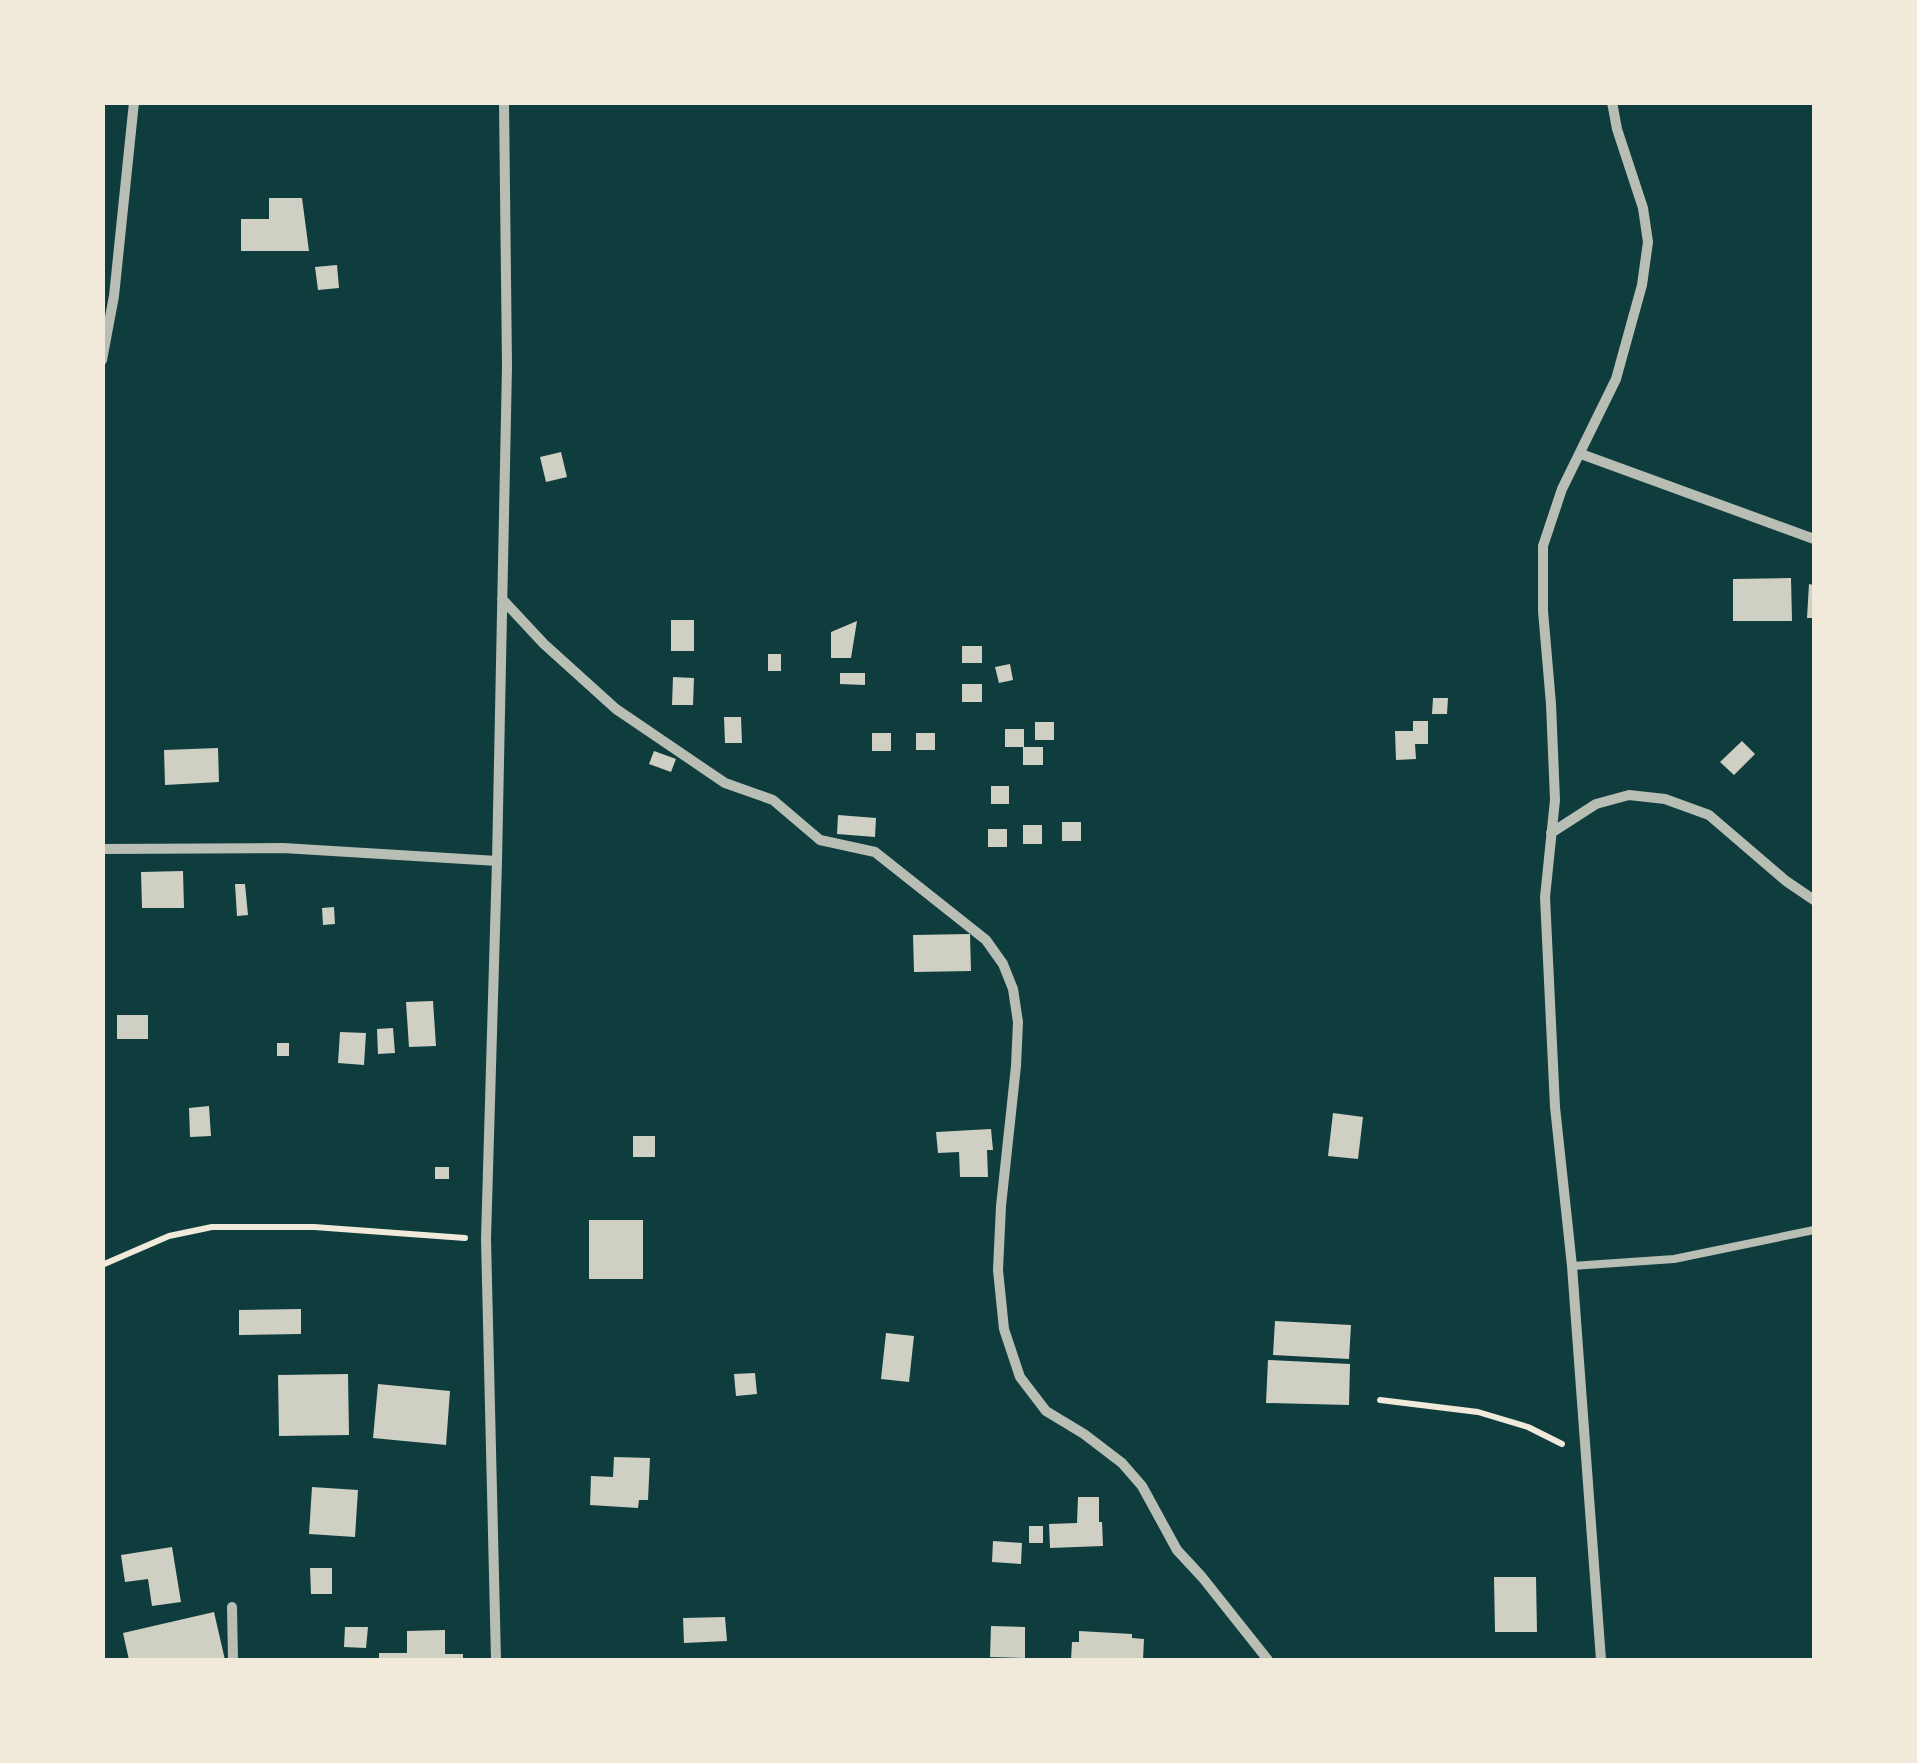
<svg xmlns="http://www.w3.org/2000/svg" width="1917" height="1763" viewBox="0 0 1917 1763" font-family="Manrope,sans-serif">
  <rect width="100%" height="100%" fill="#0f3d3e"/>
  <path fill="#cfcfc3" d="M269,198h33l7,53h-68v-32h28z
    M337,265l2,23 -21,2 -3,-23z
    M561,452l6,25 -21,5 -6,-25z
    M1791,578l1,43h-59v-42z
    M1809,584l5,1v33h-7z
    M671,620h23v31h-23z
    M857,621l-6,37h-20v-26z
    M962,646h20v17h-20z
    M768,654h13v17h-13z
    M1010,664l3,16 -14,3 -4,-16z
    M840,673h25v12l-25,-1z
    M673,677l21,1 -1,27h-21z
    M962,684h20v18h-20z
    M1433,698h15l-1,16h-15z
    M724,717h17l1,26h-17z
    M1413,721h15v23h-13l1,15 -20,1 -1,-29h18z
    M1035,722h19v18h-19z
    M1005,729h19v18h-19z
    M872,733h19v18h-19z
    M916,733h19v17h-19z
    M1742,741l13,13 -21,21 -14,-13z
    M1023,747h20v18h-20z
    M218,748l1,34 -54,3 -1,-35z
    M654,751l22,8 -5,13 -22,-8z
    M991,786h18v18h-18z
    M838,815l38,3 -1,19 -38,-3z
    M1062,822h19v19h-19z
    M1023,825h19v19h-19z
    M988,829h19v18h-19z
    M183,871l1,37h-42l-1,-36z
    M235,884h10l3,31 -11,1z
    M334,907l1,17 -12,1 -1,-17z
    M970,934l1,37 -57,1 -1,-37z
    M433,1001l3,45 -27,1 -3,-45z
    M117,1015h31v24h-31z
    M393,1028l2,25 -17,1 -1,-25z
    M340,1032l26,1 -2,32 -26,-2z
    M277,1043h12v13h-12z
    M209,1106l2,30 -21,1 -1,-29z
    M1333,1113l30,4 -5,42 -30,-3z
    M991,1129l2,21h-6l1,27h-28l-1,-25 -21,1 -2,-21z
    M633,1136h22v21h-22z
    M435,1167h14v12h-14z
    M589,1220h54v59h-54z
    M301,1309v25l-62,1v-25z
    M1275,1321l76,4 -2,34 -76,-4z
    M886,1333l28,3 -5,46 -28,-3z
    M1268,1360l82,4 -1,41 -83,-2z
    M755,1373l2,21 -21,2 -2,-22z
    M348,1374l1,61 -70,1 -1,-61z
    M378,1384l72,7 -4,54 -73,-7z
    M614,1457l36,1 -2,42h-9l-1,8 -48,-3 1,-29 22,1z
    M312,1487l46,3 -3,47 -46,-3z
    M1078,1497h21v25h3l1,24 -53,2 -1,-24 28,-1z
    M1029,1526h14v17h-14z
    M993,1541l29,2 -1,21 -29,-2z
    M172,1547l9,55 -29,4 -4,-27 -23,3 -4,-27z
    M310,1568h22v26h-21z
    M1494,1577h42l1,55h-42z
    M214,1612l11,48h-96l-6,-27z
    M725,1617l2,24 -43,2 -1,-25z
    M991,1626l34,1v31l-35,-1z
    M345,1627h23l-2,21 -22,-1z
    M445,1630v24h18v6h-84v-7h28v-22z
    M1079,1631l53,3v4l12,1 -1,21h-72l1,-18h7z"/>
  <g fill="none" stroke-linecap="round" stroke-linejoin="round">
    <path stroke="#f1e9da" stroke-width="6" d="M102,1265l67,-29 43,-9h102l151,11
      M1380,1400l98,12 50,15 34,17"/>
    <path stroke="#b8beb3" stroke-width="8" d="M1572,1266l102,-7 140,-29"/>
    <path stroke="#b8beb3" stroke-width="10" d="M102,360l12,-64 20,-194
      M1581,454l233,85
      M502,599l42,45 72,65 109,74 48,17 47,40 55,12 111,88 17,24 10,25 5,33 -2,44 -15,140 -3,64 6,59 16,48 26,34 38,23 38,29 20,23 35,64 25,27 66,83
      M1551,833l45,-29 33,-9 36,4 44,16 77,66 28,19
      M102,849l181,-1 214,13
      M232,1607l1,53
      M496,1660l-10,-421 11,-378 10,-495 -3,-264
      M1601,1660l-29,-394 -17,-159 -10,-210 10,-97 -4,-96 -8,-93v-65l19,-57 54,-110 26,-94 6,-43 -5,-34 -26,-79 -5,-27"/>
  </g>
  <rect width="1917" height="1763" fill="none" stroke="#f1e9da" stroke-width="210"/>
</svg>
